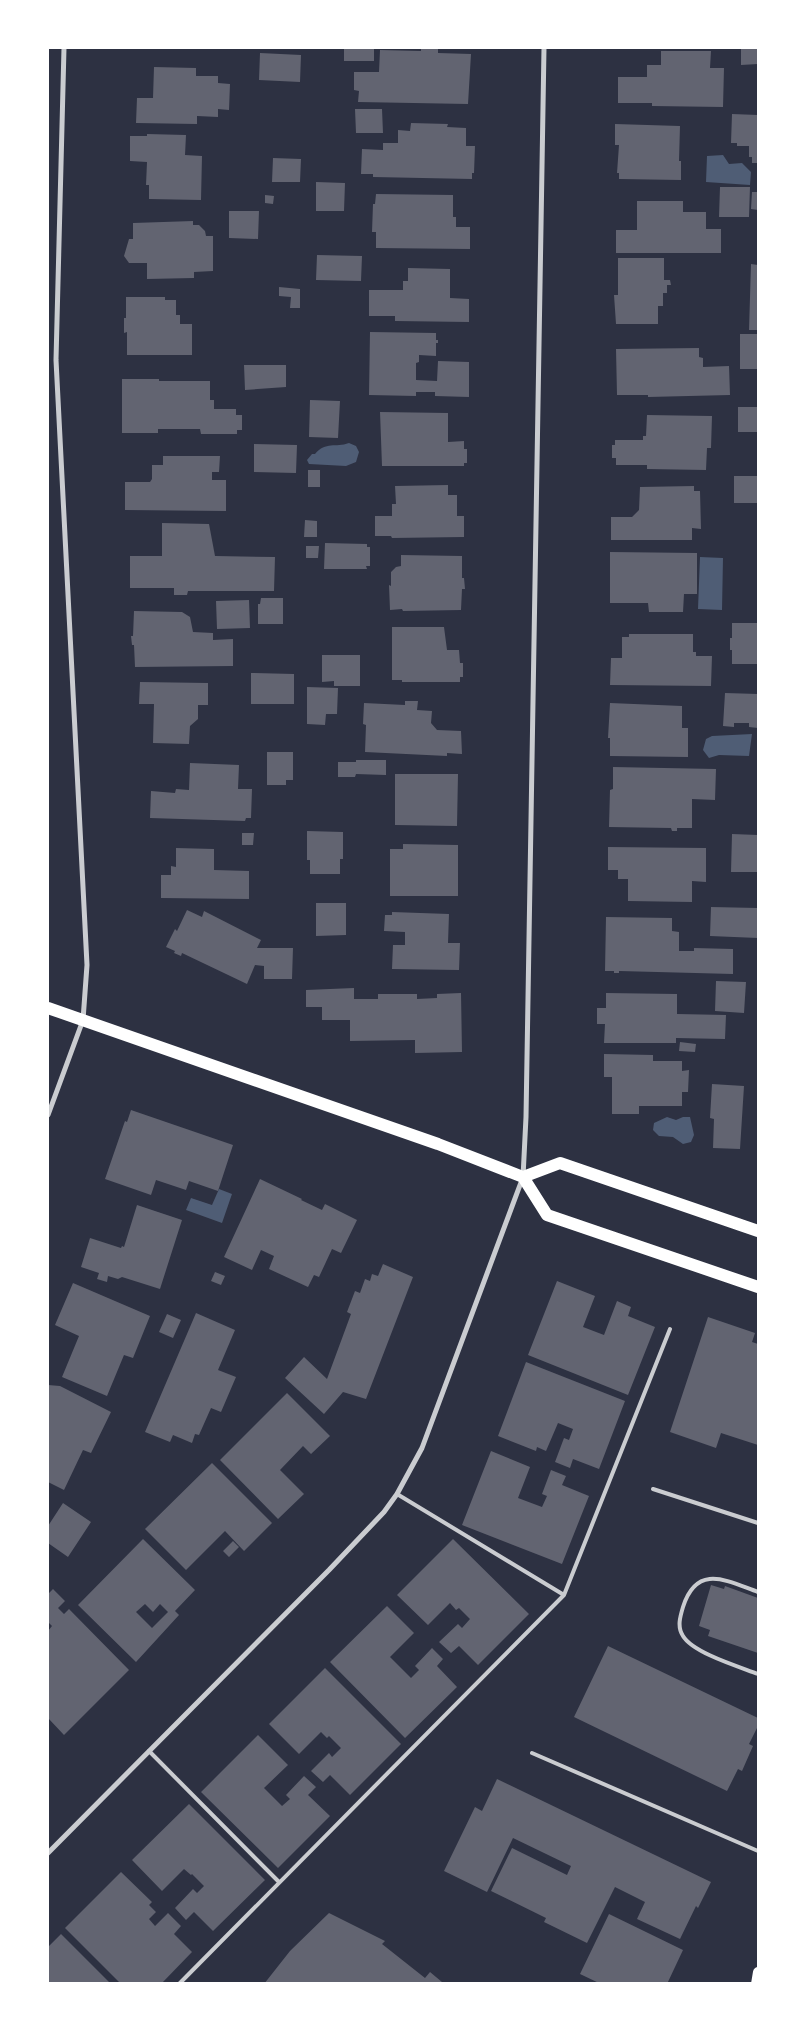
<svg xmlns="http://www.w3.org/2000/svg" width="806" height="2031" viewBox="0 0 806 2031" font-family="Lato,sans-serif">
  <rect width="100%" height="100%" fill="#2d3142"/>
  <path fill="#4f5d75" d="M723,155l6,9 13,-1 9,9 -1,13 -44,-3 1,-26z
    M349,443l7,3 3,6 -3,10 -10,4 -37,-2 -2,-4 5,-6h3c11,-13 20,-6 34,-11z
    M700,557l23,1 -1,52 -24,-1z
    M752,734l-3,22 -30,-1 -10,3 -6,-8 3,-11 6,-3z
    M667,1117l9,3 7,-3h7l4,18 -3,7 -8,2 -10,-7 -14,-1 -6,-6 1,-7z
    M219,1189l13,5 -10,29 -36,-13 5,-12 21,7z"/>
  <path fill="#626471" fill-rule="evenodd" d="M344,48h30v13h-30z
    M421,48h17v5l33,1 -3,50 -110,-2 1,-11 -5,-1v-18h25l1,-22 41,1z
    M741,48h17v16l-17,1z
    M661,51h50l-1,17h14l-1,39 -71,-1v-3h-34v-26h29v-12h14z
    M260,53l41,2 -1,27 -41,-2z
    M154,67l42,1v8h22v7l12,1 -1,26 -11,-1v8l-21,-1v8l-61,-1 1,-25h16z
    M355,109h27l1,24h-27z
    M732,114l26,1v48h-6v-6h-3v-11h-12v-3h-6z
    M411,123l37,1 -1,3 19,1v18h9l-1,27h-2v6l-99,-2v-3h-12l1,-25 21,1v-7h15v-13l12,1z
    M615,124l65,2 -1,35h2v19l-62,-1v-6h-2l2,-28h-4z
    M147,134l39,1 -1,20 17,1 -1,44 -52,-1v-14h-3l1,-23 -17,-1v-25h17z
    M273,158l28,1 -1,23h-28z
    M316,182l29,1 -1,28h-28z
    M720,187h30l-1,30h-30z
    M752,192h6v18l-7,-1z
    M376,194l77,1v22h3v10h14v22l-94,-1v-16h-4l1,-28h2z
    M265,195l9,1 -1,8 -8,-1z
    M637,201h46v11h23v17h15v24h-105v-23h21z
    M229,211h30l-1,28 -29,-1z
    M193,221v4h6l6,6 1,5h7v35l-19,1v6l-47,1v-16h-18l-5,-7 5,-17h4v-16z
    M317,255l45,1 -1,25 -45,-1z
    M618,258h46v22h6l1,5h-4v8h-4v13h-5v18h-42l-2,-29h4z
    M751,264l7,1v65h-9z
    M408,268l42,1v29l19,1v23l-74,-1v-5h-26v-26h34v-9h5z
    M279,287l21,2v19h-10l1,-11 -12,-1z
    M126,297h39v3h11v15h4v9h12v31h-65v-23l-3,1v-15h2z
    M370,332l66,1v7h2v3h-2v13l-17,-1v7l-3,1v17l21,1 1,-20 31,1v35l-34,-1v-4h-19v4l-47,-1z
    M740,334h18v35h-18z
    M699,348v9l4,1v9l26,-1 1,29 -82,2v-2h-31l-1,-46z
    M244,365h42v22l-41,3z
    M122,379h37v2h51v19h4v9h22v6h6v15h-5v4h-36l-1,-5h-42v4h-36z
    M310,400l30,1 -2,37 -29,-1z
    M738,407h20v25h-20z
    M380,412l68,1v29l16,-1v8h3v14h-3v3h-82z
    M647,415l65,1 -1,32h-4l-1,22 -59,-1v-4h-31v-7h-4v-13h3v-5h28v-4h3z
    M254,444l43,1 -1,28 -42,-1z
    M163,456h57l-1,16h-7v8h14v31l-101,-1v-28h25l2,-3v-14h11z
    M308,470h12v17h-12z
    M734,476h24v27h-24z
    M448,485v10h9v21h7v21l-72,1 -1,-2h-16v-20h17v-12h4l-1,-18z
    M694,486v5h6l1,38 -9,-1v12h-81v-23h21l7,-7 1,-23z
    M305,520l12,1v16h-13z
    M162,523l47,1 6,32 60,1 -1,34h-86l-1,4h-13v-7h-44v-32h32z
    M325,543l42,1v3h3v19h-4l1,3h-43z
    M306,546h13l-1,12h-12z
    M610,552l87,1v41h-13l-1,18h-34l-1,-9h-38z
    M401,555l61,1v22h2l1,11h-3l-1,21 -58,1 -1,-2 -12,1 -1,-25 2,1v-14l5,-5 5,-1z
    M261,598h22v26h-25v-20h2z
    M249,600l1,28 -33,1 -1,-28z
    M134,611l48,1 8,5 3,15 20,1v7l20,-1v27l-98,1 -1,-22h-2l-1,-9h2z
    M732,623h26v41h-26v-14h-2v-12h2z
    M392,627h52l3,23h12l1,13h3v14h-3v5h-58v-2h-10z
    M629,634h64v18h3v4h16l-1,30 -101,-1 1,-27h11v-21h7z
    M322,655h38v31h-26v-5l-12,1z
    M251,673l43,1v30h-43z
    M140,682l68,1v22h-10v14l-8,7 -1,18 -36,-1 1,-39h-15z
    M307,687l31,1 -1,26h-11l-1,11 -18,-1z
    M725,693l33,1v34l-9,-1v-4h-15v4l-11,-1z
    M405,701h13l-1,9 15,1 -1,12 6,7 24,1 1,23 -15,-1v3l-82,-4 1,-27 -3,-1 1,-21 41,2z
    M610,703l72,3v22h6v29l-78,-1v-18h-2z
    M267,752h26v28h-7v5h-19z
    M356,760h30v15l-30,-1 -1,3h-17v-15h18z
    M190,763l49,2 -1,24h14l-1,29h-5l-1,3 -95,-3 1,-27 24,2 1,-4 13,1z
    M613,767l103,2 -1,31 -23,-1v29h-15v3h-5l-1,-3 -62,-1 1,-37 3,-1z
    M395,774h63l-1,52 -62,-1z
    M307,831l36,1v27h-3v15h-30v-14h-3z
    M242,833h12l-1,12h-11z
    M732,834l26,1v37h-27z
    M403,844l55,1v51h-68v-47h13z
    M608,847l98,1v34l-14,-1v21l-64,-1v-22h-10v-9h-10z
    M176,848l38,1v21l35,1v28l-88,-1v-23h10v-9l5,1z
    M316,903h30v32l-30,1z
    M711,907l47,1v30l-48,-2z
    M187,910l15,7 2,-6 57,29 -4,8h36l-1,31h-28v-13l-9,-1 -8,19 -65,-31 -1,3 -7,-3 1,-2 -9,-4 9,-18 2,2z
    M392,912l57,2 -1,29h12l-1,27 -67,-1 1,-24h12v-13l-21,-1 1,-16h7z
    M606,917l66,1v13l7,1v19h15v-3l39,1v25l-114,-3v2h-5v-2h-9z
    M716,981l30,1 -2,31 -29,-2z
    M354,988v11h24v-5h39v5l20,-1v-4l24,-1 1,59 -47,1v-13l-65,1v-21h-28v-13h-16v-17z
    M606,993l71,1v20l49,1 -1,24 -49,-1v5h-72l1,-19h-8v-16h9z
    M680,1042l16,2 -1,8 -16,-1z
    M604,1054l49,1v6h29v10l7,-1 -1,22h-6v14h-43v8h-27v-37h-8z
    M712,1084l32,2 -4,63 -27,-1 1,-29 -4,-1z
    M131,1110l102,35 -15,46 -29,-10 -3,9 -30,-10 -5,15 -46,-16 20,-58 2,1z
    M260,1179l42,20 -1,1 21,10 3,-6 32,16 -16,33 -9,-4 -13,28 -5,-2 -6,12 -39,-18 5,-13 -13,-6 -9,20 -28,-13z
    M137,1205l45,15 -22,69 -38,-12 -4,2 -10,-3 -1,6 -10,-3 2,-6 -18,-6 9,-29 31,10 1,-2 2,1z
    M383,1264l30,13 -47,122 -23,-7 -19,22 -39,-36 19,-21 23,22 24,-65 -4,-2 8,-21 5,2 5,-14 5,2 2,-7 6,2z
    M215,1272l10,4 -4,9 -10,-4z
    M557,1281l38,15 -12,31 21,8 13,-34 14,6 -3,9 27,11 -27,68 -100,-40z
    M73,1283l77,33 -17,42 -9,-3 -17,41 -45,-19 17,-41 -24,-11z
    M196,1313l39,17 -17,40 18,7 -15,35 -10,-4 -12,27 -4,-1 -3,9 -19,-8 -3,7 -25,-10z
    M167,1314l14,6 -8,18 -14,-6z
    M708,1317l47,16 -3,9 6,2v101l-37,-12 -5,15 -46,-16z
    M526,1362l99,39 -26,68 -26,-10 -3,9 -15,-6 9,-24 5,2 4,-11 -15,-6 -12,28 -9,-4 -1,4 -38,-15z
    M48,1385l12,1 51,26 -20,41 -8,-3 -19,40 -16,-8z
    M287,1393l43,43 -19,18 -8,-8 -23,24 24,24 -26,25 -58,-59z
    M491,1451l39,16 -12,31 24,9 5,-11 -5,-2 9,-24 15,6 -4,9 27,11 -27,68 -100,-39z
    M212,1463l60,60 -28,28 -19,-20 -39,39 -41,-41z
    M63,1503l28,19 -23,35 -20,-14v-17z
    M143,1539l52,51 -20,21 4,4 -43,47 -58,-57zM145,1604l8,8 7,-8 8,8 -16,16 -16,-16z
    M453,1539l76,75 -51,51 -19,-19 -8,7 -12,-11 19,-18 4,4 8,-9 -11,-11 -3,2 -6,-7 -22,22 -31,-30z
    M233,1541l6,6 -10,10 -6,-6z
    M711,1585l13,4 1,-3 33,12v55l-50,-17 2,-6 -11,-4z
    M53,1589l12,12 -7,7 6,6 5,-5 60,61 -65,65 -16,-17v-87l4,-5 -4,-4v-28z
    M387,1606l27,27 -24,24 21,21 8,-8 -4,-4 17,-18 11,11 -6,7 20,21 -52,51 -75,-76z
    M608,1646l150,72v8l-9,18 4,2 -11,25 -4,-2 -11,22 -153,-74z
    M325,1668l76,76 -51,51 -20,-20 -7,7 -12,-11 18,-18 3,4 9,-9 -12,-12 -2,2 -6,-6 -22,22 -30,-30z
    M258,1735l30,30 -24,23 18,18 8,-7 -4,-4 18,-19 12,11 -8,8 22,21 -52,52 -77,-76z
    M497,1779l214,103 -13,26 -2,-2 -16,33 -43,-20 8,-17 -30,-15 -28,56 -43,-21 2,-4 -55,-27 21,-43 55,27 4,-9 -58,-28 -26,54 -43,-21 31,-64 7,4z
    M189,1804l76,76 -52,51 -19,-19 -8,8 -11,-12 18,-19 4,4 7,-7 -12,-12 -1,1 -7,-6 -22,22 -30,-31z
    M121,1872l31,30 -3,3 7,7 -7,7 6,7 13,-13 13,13 -7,8 18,18 -31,32h-40l-56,-56z
    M329,1913l56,28 -3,3 43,34 5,-6 12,10 -178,2 26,-33z
    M609,1914l74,36 -16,34h-66l-21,-10z
    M61,1934l50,50h-63v-37z"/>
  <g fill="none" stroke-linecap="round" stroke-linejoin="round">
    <path stroke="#caccd0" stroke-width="4" d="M653,1489l105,34
      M397,1494l167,101
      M758,1592c-31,-11 -61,-29 -75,15 -3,10 -6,20 0,29 10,17 57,31 75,38
      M149,1751l130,131
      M532,1753l226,98
      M179,1984l385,-389 106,-266"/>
    <path stroke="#caccd0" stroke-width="5" d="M48,1115l35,-95 4,-55 -31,-605 8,-312
      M48,1853l281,-283 55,-58 13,-18 25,-46 101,-271 3,-60 18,-1069"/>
    <path stroke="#fff" stroke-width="10" d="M756,1984l2,-12"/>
    <path stroke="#fff" stroke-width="12" d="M48,1008l390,136 85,33 24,38 211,72
      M523,1177l37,-14 198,68"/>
  </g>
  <rect width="806" height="2031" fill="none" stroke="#ffffff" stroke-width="98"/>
</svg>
